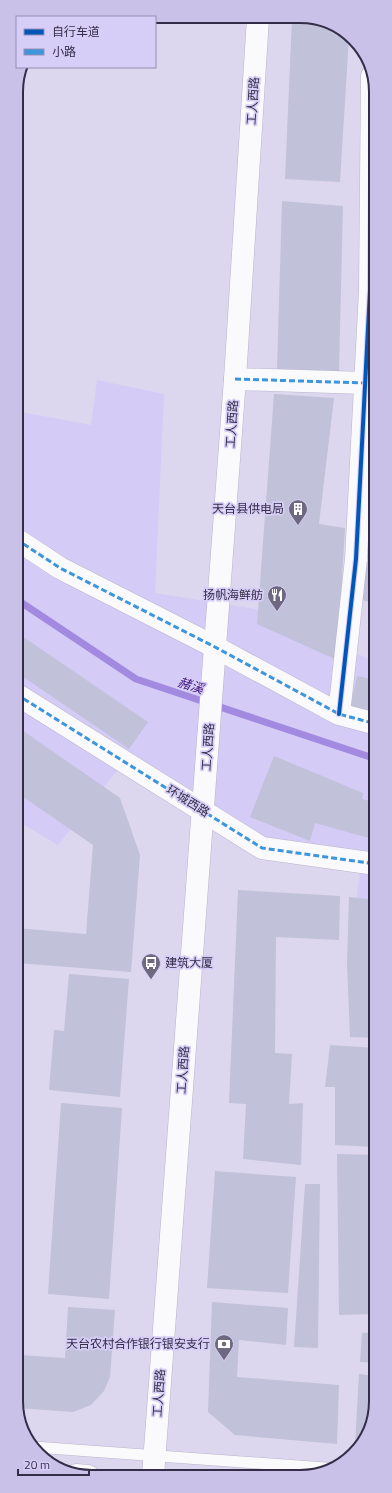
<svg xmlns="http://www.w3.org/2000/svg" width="392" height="1493" viewBox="0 0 392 1493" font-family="'Titillium Web','Noto Sans SC',sans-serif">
  <rect width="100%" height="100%" fill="#dcd7ee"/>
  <path fill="#d4cbf6" d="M97,380l67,14 -9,199 100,16 121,53v307l-29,-4 14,-100 -114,-29 -121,-77 -68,86 -42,-25v-409l75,14z"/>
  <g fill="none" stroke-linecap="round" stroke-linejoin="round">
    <path stroke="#a38ae1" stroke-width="7" d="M16,599l120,80 240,80"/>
  </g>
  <path fill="#c1c1d9" d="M292,18l27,1 30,18 -9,145 -55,-3z
    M282,201l61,5 -4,165 -62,-2z
    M274,394l60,4 -15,126 26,4 -8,132 -80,-36z
    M374,438h1v41h-3z
    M372,484h3v34l-5,-1z
    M369,523h6l1,35 -9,-1z
    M367,562l9,1v40l-15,-3z
    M16,632l132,90 -19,27 -113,-77z
    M357,676l19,4v36l-26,-6z
    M16,726l104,72 20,57 -9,117 -114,-9 -1,-35 70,6 7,-89 -77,-53z
    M274,756l89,37 -1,6 14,4v37l-61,-17 -5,18 -60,-24z
    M238,890l102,6 -1,44 -63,-3 -1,116 17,1 -3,50 14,-1 -2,62 -58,-6 3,-55 -17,-1z
    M349,897l27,3v138l-26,-1 -3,-74z
    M69,974l60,5 -9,118 -71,-7 5,-60 10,1z
    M330,1045l46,3v99l-41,-2v-58h-10z
    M61,1103l61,5 -13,191 -61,-5z
    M337,1154l39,1v159l-37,1z
    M215,1171l81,6 -8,116 -81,-5z
    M305,1184h15l-2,164 -24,-1z
    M212,1302l76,6 -2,37 -47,-5 -2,37 102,8 -2,59 -102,-9 -27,-23z
    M68,1307l47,3 -5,67 -6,14 -13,14 -18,7 -56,-4 3,-53 45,3z
    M376,1332v31l-16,-1 2,-29z
    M359,1374l17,2v30l-16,39 -5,-1z"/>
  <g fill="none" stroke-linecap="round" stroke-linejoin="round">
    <defs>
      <path id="lane" d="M34,1447l292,21"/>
      <path id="street" d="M235,379l130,4
        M16,539l44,29 155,79 124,67 37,10
        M16,694l246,154 114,16
        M339,714l17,-155 14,-269 2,-214"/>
      <path id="secondary" d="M153,1476l82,-1097 23,-361"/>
      <path id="primary" d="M76,1475l12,1"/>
    </defs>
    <use href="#lane" stroke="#b9b4cb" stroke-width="12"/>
    <use href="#street" stroke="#b9b4cb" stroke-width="23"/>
    <use href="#secondary" stroke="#b9b4cb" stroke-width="23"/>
    <use href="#primary" stroke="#b9b4cb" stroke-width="23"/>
    <use href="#lane" stroke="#faf9fc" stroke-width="11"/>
    <use href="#street" stroke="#faf9fc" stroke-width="22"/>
    <use href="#secondary" stroke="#faf9fc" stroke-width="22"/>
    <use href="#primary" stroke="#faf9fc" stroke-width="22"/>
    <path stroke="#3d96db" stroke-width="3" stroke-dasharray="6 3" stroke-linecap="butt" d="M235,379l130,4
      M16,539l44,29 155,79 124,67 37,10
      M16,694l246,154 114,16"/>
    <defs>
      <path id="cycleway" d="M339,714l17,-155 14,-269 2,-214"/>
    </defs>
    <use href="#cycleway" stroke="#d7cef7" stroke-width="6"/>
    <use href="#cycleway" stroke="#0057b8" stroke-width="4"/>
  </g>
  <defs>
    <symbol id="building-pin" viewBox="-11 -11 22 30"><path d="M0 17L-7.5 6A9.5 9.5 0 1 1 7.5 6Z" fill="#6f6881" stroke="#d7cef7"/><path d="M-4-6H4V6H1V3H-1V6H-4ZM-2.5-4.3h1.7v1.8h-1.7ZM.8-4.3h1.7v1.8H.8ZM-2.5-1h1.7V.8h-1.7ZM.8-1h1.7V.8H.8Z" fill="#fff"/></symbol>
    <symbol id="restaurant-pin" viewBox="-11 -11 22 30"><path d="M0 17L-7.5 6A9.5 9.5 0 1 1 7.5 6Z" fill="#6f6881" stroke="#d7cef7"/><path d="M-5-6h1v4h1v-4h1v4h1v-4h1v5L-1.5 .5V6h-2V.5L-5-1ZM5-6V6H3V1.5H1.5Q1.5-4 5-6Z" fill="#fff"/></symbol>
    <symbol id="bus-pin" viewBox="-11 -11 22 30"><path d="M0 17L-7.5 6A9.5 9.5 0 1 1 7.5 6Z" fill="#6f6881" stroke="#d7cef7"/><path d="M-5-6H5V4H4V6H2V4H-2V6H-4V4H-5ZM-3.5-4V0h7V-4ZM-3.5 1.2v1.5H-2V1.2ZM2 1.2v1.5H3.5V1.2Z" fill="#fff"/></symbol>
    <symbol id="bank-pin" viewBox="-11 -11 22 30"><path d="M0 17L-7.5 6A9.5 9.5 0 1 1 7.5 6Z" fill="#6f6881" stroke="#d7cef7"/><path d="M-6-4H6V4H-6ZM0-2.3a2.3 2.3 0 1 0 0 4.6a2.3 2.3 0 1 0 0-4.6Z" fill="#fff"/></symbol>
  </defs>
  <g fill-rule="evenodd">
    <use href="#building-pin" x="287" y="498" width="22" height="30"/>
    <use href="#restaurant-pin" x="266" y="584" width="22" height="30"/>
    <use href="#bus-pin" x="140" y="952" width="22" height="30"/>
    <use href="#bank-pin" x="213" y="1333" width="22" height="30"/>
  </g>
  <g text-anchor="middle" stroke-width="3.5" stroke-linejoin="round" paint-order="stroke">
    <g font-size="12" fill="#342d47" stroke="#d7cef7">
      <text transform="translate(253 101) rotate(-86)" y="4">工人西路</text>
      <text transform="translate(232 424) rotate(-86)" y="4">工人西路</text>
      <text transform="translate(208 747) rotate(-86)" y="4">工人西路</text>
      <text transform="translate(188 801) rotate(32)" y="4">环城西路</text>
      <text transform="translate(183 1070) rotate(-86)" y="4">工人西路</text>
      <text transform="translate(159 1393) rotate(-86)" y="4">工人西路</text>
    </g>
    <g font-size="12" fill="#342d47" stroke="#d7cef7" text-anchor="end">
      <text x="284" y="513">天台县供电局</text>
      <text x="263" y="599">扬帆海鲜舫</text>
      <text x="165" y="967" text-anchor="start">建筑大厦</text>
      <text x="210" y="1348">天台农村合作银行银安支行</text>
    </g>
    <g font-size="13" font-style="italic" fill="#431a80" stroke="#d7cef7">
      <text transform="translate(191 685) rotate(18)" y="5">赭溪</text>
    </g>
  </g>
  <path d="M0 0H392V1493H0ZM92 23H300A69 69 0 0 1 369 92V1401A69 69 0 0 1 300 1470H92A69 69 0 0 1 23 1401V92A69 69 0 0 1 92 23Z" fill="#cac1e9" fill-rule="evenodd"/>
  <path fill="none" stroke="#342d47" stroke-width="2" d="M92 23H300A69 69 0 0 1 369 92V1401A69 69 0 0 1 300 1470H92A69 69 0 0 1 23 1401V92A69 69 0 0 1 92 23Z"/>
  <rect x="16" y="16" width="140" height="52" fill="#d7cef7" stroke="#968eb1"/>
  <rect x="24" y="29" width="20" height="6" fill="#0057b8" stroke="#968eb1"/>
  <text x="52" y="36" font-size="12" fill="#342d47">自行车道</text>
  <rect x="24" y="49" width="20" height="6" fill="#3d96db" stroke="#968eb1"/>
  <text x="52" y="56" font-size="12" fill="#342d47">小路</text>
  <path d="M18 1469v6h71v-6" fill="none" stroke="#342d47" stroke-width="2"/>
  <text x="24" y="1469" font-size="12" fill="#342d47" stroke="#d7cef7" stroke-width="3" paint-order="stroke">20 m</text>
</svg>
